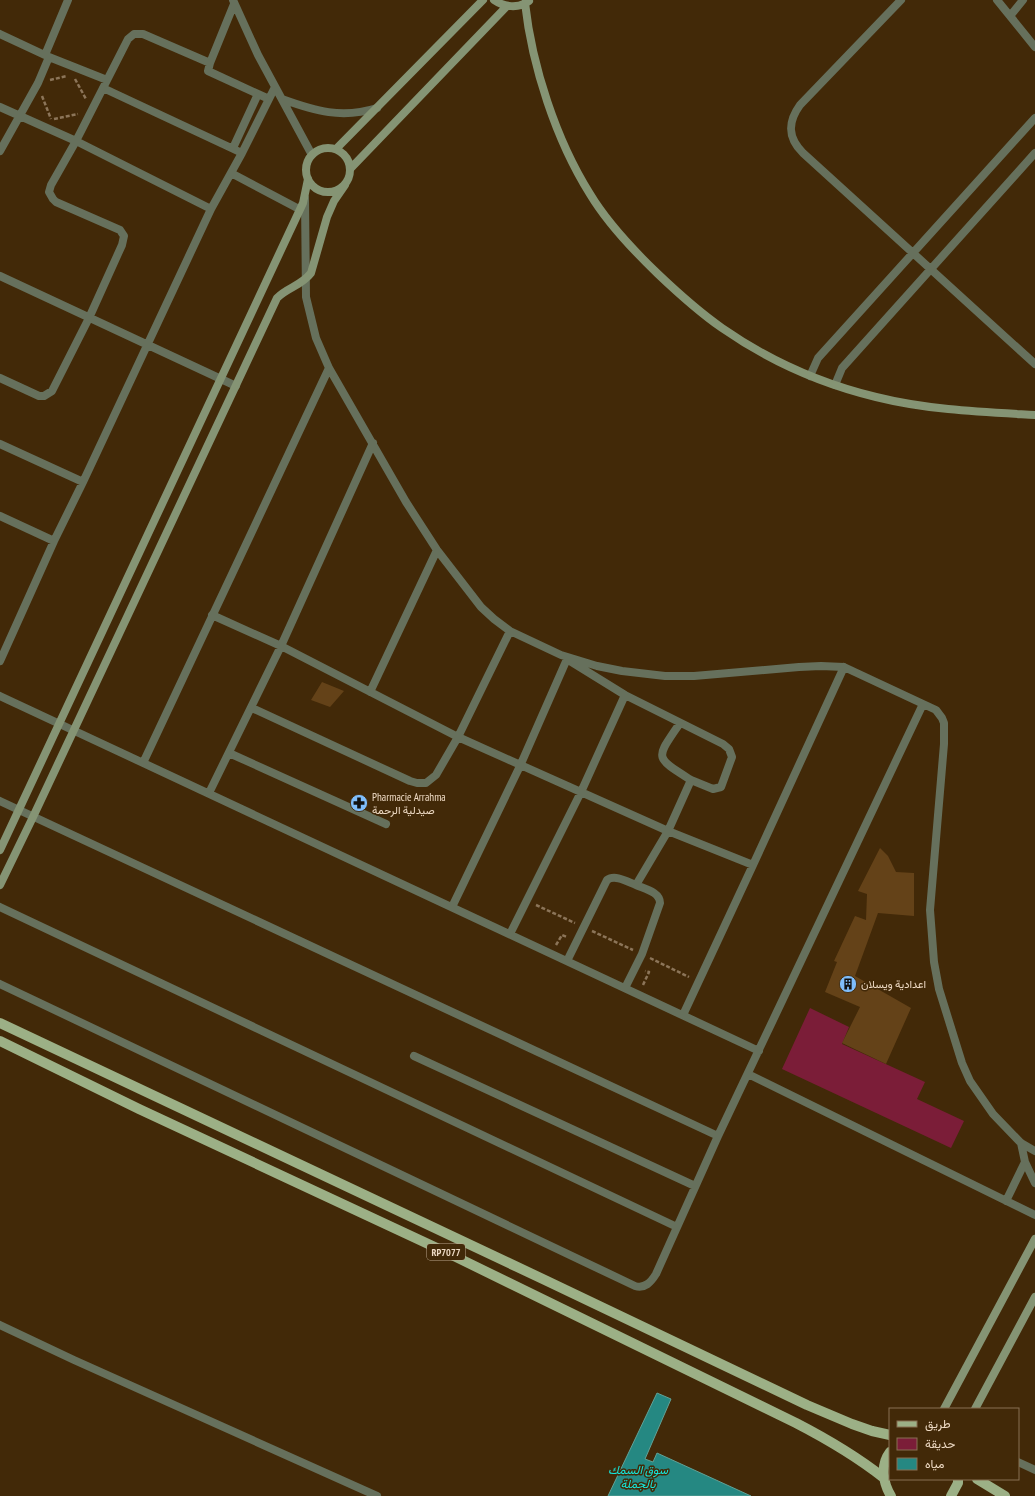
<svg xmlns="http://www.w3.org/2000/svg" width="1035" height="1496" viewBox="0 0 1035 1496" font-family="'PT Sans Narrow',Vazirmatn,sans-serif">
  <rect width="100%" height="100%" fill="#422908"/>
  <path fill="#7b1d38" d="M810,1008l39,19 -7,17 83,38 -8,17 47,22 -13,27 -169,-79z"/>
  <path fill="#258882" stroke="#61a196" d="M657,1393l14,6 -26,60 8,3 4,-9 94,43h-143z"/>
  <path fill="#644218" d="M322,682l22,9 -14,16 -19,-7z
    M880,848l8,8 8,16 18,1v43l-36,-3 -23,63 56,32 -25,56 -44,-21 18,-36 -35,-15 12,-30 -3,-1 21,-45 11,4 1,-26 -9,-3z"/>
  <g fill="none" stroke-linecap="round" stroke-linejoin="round">
    <path stroke="#8c7559" stroke-width="2.5" stroke-dasharray="4 2" stroke-linecap="butt" d="M75,79l11,20
      M50,80l17,-4
      M42,96l9,23
      M54,119l24,-5
      M536,905l39,18
      M592,931l41,19
      M556,945l6,-10 5,2
      M650,958l39,19
      M643,985l6,-13 -4,-1"/>
    <path stroke="#66705c" stroke-width="8" d="M1018,1462l17,8"/>
    <path stroke="#66705c" stroke-width="8" d="M233,0l25,55 54,100
      M901,0l-101,105c-13,18 -12,33 3,48l232,211
      M997,0l38,47
      M234,4l-24,59 -2,8 61,28
      M1010,16l13,-16
      M0,34l49,23 58,23
      M45,55l23,-55
      M103,88l139,65
      M282,99c33,12 60,20 95,9
      M0,107l76,34 135,68
      M233,148l25,-54
      M0,151l38,-68 11,-26
      M231,173l68,36
      M305,198l1,99 10,41 13,30 77,134 31,48 44,57 13,12 16,12 51,24 36,11 25,5 43,5h29l105,-9 22,-1 23,1 92,43 6,8 2,5v21l-14,166 4,52 5,27 23,74 8,18 23,33 28,29 14,8
      M0,276l236,110
      M810,376l8,-18 217,-240
      M0,378l39,18h5l8,-5 37,-73 33,-73 2,-9 -4,-6 -64,-28 -3,-3 -4,-7 2,-7 25,-44 52,-102 6,-5h9l67,29
      M835,385l7,-17 193,-215
      M0,444l83,38
      M0,516l54,25 29,-59 128,-273 31,-56 33,-66
      M212,615l69,31 177,91 210,94 85,34
      M0,661l54,-120
      M370,692l67,-142
      M0,696l759,355
      M252,708l158,73 7,2h9l10,-8 22,-38 52,-106
      M680,723c-24,36 -27,33 11,57
      M229,753l157,71
      M143,763l186,-395
      M209,793l72,-147 92,-203
      M0,801l718,335
      M0,907l677,320
      M452,907l68,-141 47,-107
      M510,934l71,-142 44,-97
      M567,961l40,-81c8,-6 21,2 29,5l32,-54 23,-51 22,9 8,-2 11,-30 -3,-8 -6,-5 -98,-49 -55,-34
      M0,984l635,302c10,3 16,-4 21,-12l62,-138 205,-432
      M625,988l17,-34 18,-51c0,-11 -15,-14 -24,-18
      M683,1015l70,-150 91,-198
      M414,1056l281,130
      M748,1074l287,141
      M1025,1162l10,21
      M1006,1201l19,-39 -4,-19
      M0,1325l74,35 303,136"/>
    <path stroke="#859474" stroke-width="8" d="M494,0c10,7 24,9 35,1
      M525,3c7,63 31,137 65,191 18,30 43,56 68,80 20,19 41,38 64,54 46,32 100,56 154,69 52,13 106,15 159,18
      M306 170a22 22 0 1 1 44 0a22 22 0 1 1-44 0Z
      M336,149l147,-149
      M351,168l156,-162
      M0,850l303,-647 5,-24
      M0,885l33,-68 244,-519c11,-11 24,-12 34,-25l16,-56 7,-16 11,-16
      M944,1409l91,-170
      M975,1409l60,-112"/>
    <path stroke="#9cb086" stroke-width="10" d="M0,1023l547,258 260,124 45,19 20,7 18,4
      M0,1041l139,68 315,147 342,167c31,16 60,33 88,55
      M890,1452c-10,13 -7,31 1,44
      M977,1479l28,17
      M951,1496l7,-13v-4"/>
  </g>
  <defs>
    <symbol id="pharmacy-disc" viewBox="-11 -11 22 22"><circle r="9.5" fill="#7fbdfa" stroke="#422908"/><path d="M-2-6h4v4h4v4h-4v4h-4v-4h-4v-4h4Z" fill="#111"/></symbol>
    <symbol id="building-disc" viewBox="-11 -11 22 22"><circle r="9.5" fill="#7fbdfa" stroke="#422908"/><path d="M-4-6H4V6H1V3H-1V6H-4ZM-2.5-4.3h1.7v1.8h-1.7ZM.8-4.3h1.7v1.8H.8ZM-2.5-1h1.7V.8h-1.7ZM.8-1h1.7V.8H.8Z" fill="#111"/></symbol>
  </defs>
  <g fill-rule="evenodd">
    <use href="#pharmacy-disc" x="349" y="793" width="20" height="20"/>
    <use href="#building-disc" x="838" y="974" width="20" height="20"/>
  </g>
  <g text-anchor="middle" stroke-width="3" stroke-linejoin="round" paint-order="stroke">
    <rect fill="#422908" stroke="#baa58c" stroke-width="1" x="427" y="1244" width="38" height="16" rx="3"/>
    <g font-size="10" font-weight="bold" fill="#eedac4">
      <text x="446" y="1256">RP7077</text>
    </g>
    <g font-size="11" fill="#eedac4" stroke="#422908" text-anchor="start">
      <text x="372" y="801">Pharmacie Arrahma<tspan x="372" dy="13">صيدلية الرحمة</tspan></text>
      <text x="861" y="988">اعدادية ويسلان</text>
    </g>
    <g font-size="12" font-style="italic" fill="#15e5da" stroke="#422908">
      <text x="638" y="1474">سوق السمك<tspan x="638" dy="14">بالجملة</tspan></text>
    </g>
  </g>
  <rect x="889" y="1408" width="130" height="72" fill="#422908" stroke="#877053"/>
  <rect x="897" y="1421" width="20" height="6" fill="#9cb086" stroke="#877053"/>
  <text x="925" y="1428" font-size="12" fill="#eedac4">طريق</text>
  <rect x="897" y="1438" width="20" height="12" fill="#7b1d38" stroke="#877053"/>
  <text x="925" y="1448" font-size="12" fill="#eedac4">حديقة</text>
  <rect x="897" y="1458" width="20" height="12" fill="#258882" stroke="#877053"/>
  <text x="925" y="1468" font-size="12" fill="#eedac4">مياه</text>
</svg>
